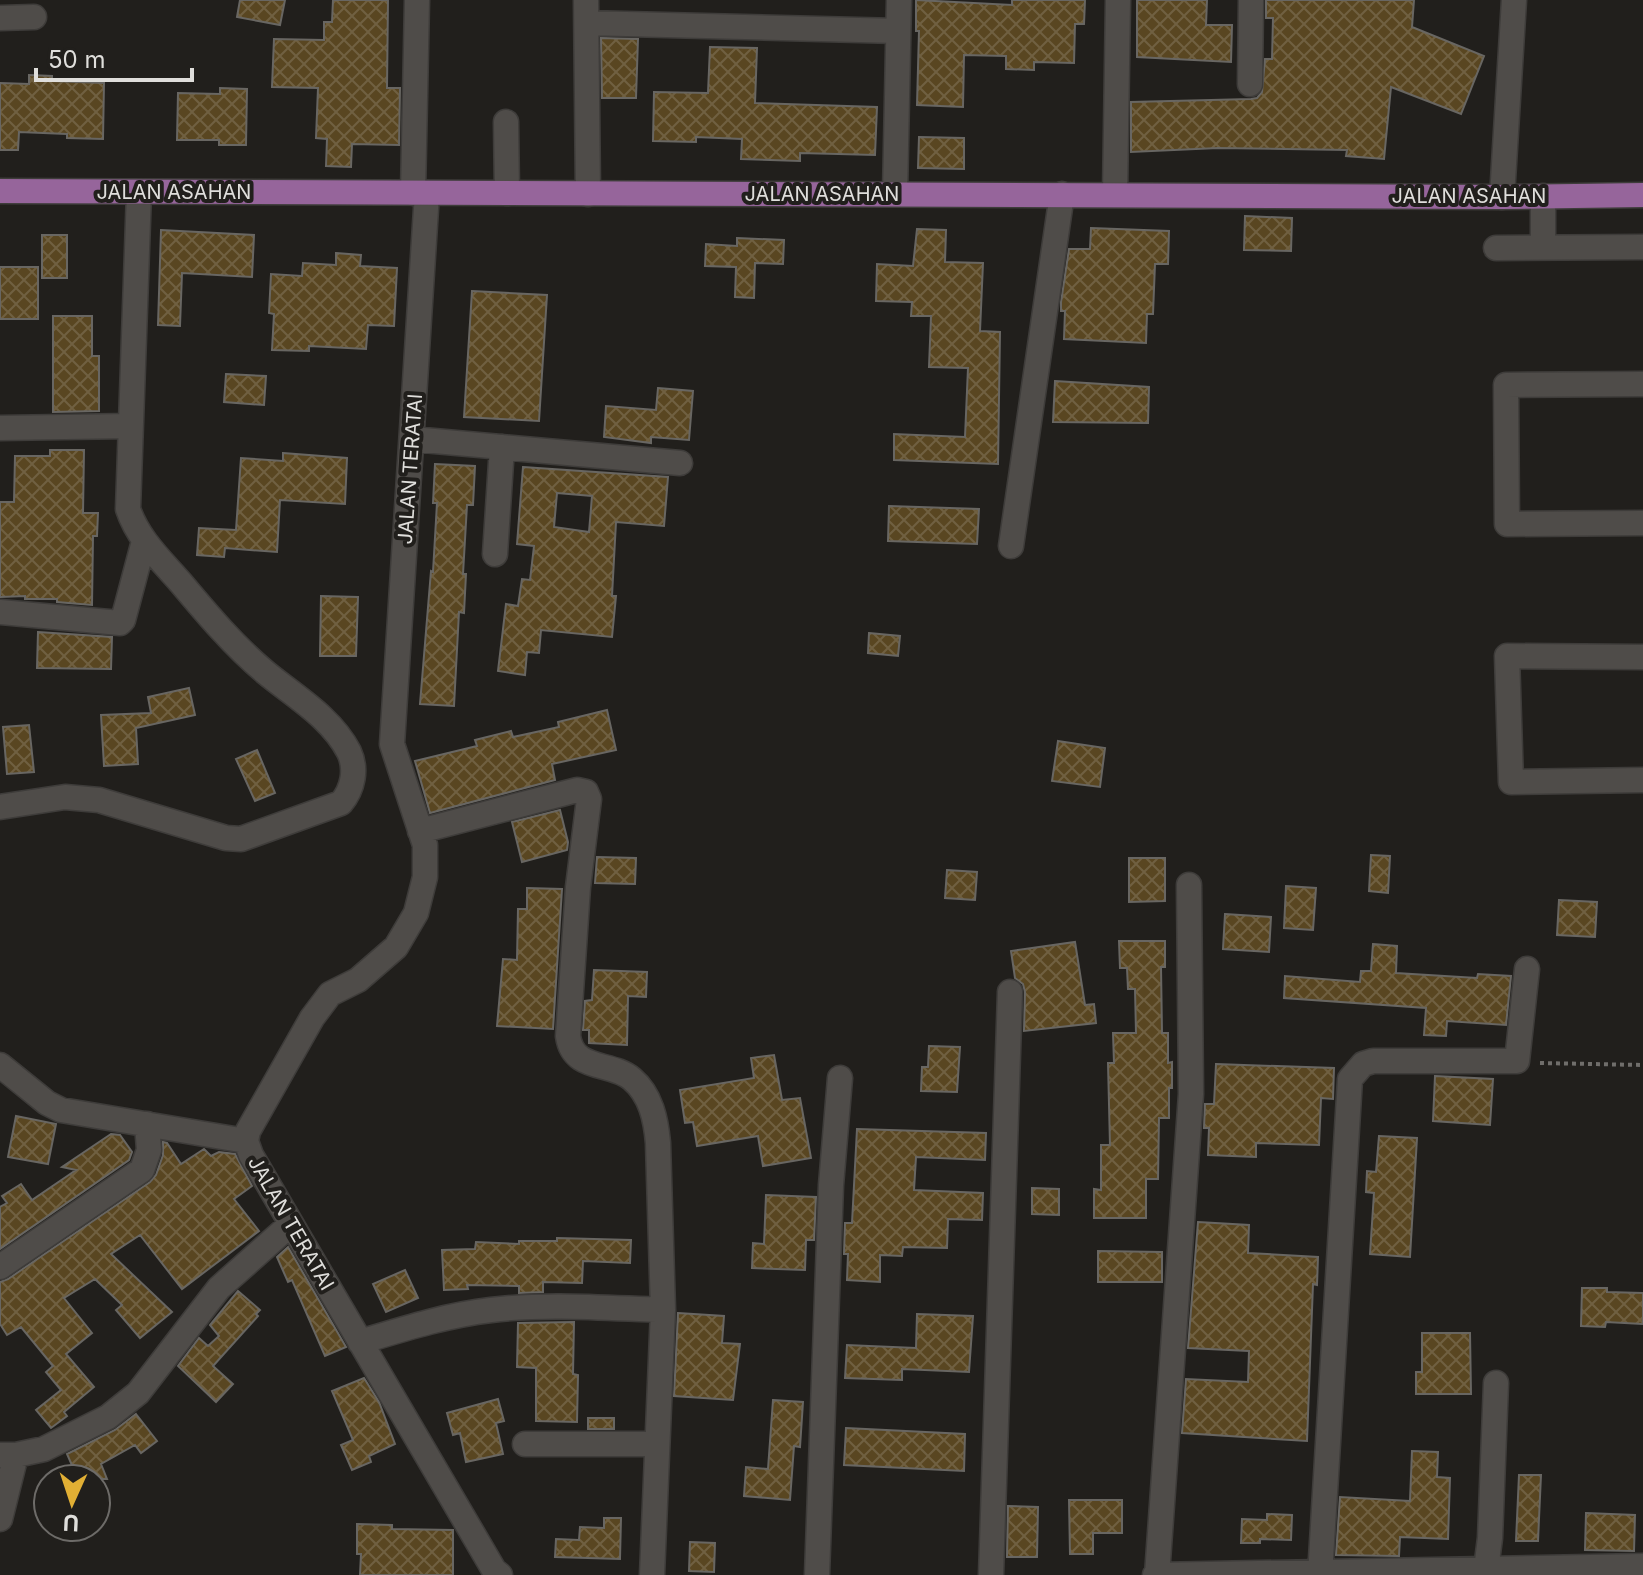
<svg xmlns="http://www.w3.org/2000/svg" width="1643" height="1575" viewBox="0 0 1643 1575" font-family="Inter,sans-serif">
  <defs>
    <pattern id="building-cross-hatch" width="8" height="8" patternUnits="userSpaceOnUse" patternTransform="scale(2)"><rect width="8" height="8" fill="#594621"/><path d="M0 0l8 8M0 8l8-8" fill="none" stroke="#706041"/></pattern>
  </defs>
  <rect width="100%" height="100%" fill="#211f1c"/>
  <path fill="url(#building-cross-hatch)" stroke="#686662" stroke-width="2" fill-rule="evenodd" d="M240,0h45l-5,25 -43,-8z
    M333,0h55l-1,88h13l-1,57 -47,-1 -1,23 -25,-1 1,-27 -11,-1 2,-50 -46,-1 2,-48 50,1v-18h8z
    M916,0l96,5v-5h73l-1,24h-9l-1,39 -40,-1v8l-28,-1v-13l-42,-1 -1,52 -46,-2 2,-74h-3z
    M1137,0h70l-1,25h26l-1,37 -94,-5z
    M1266,0h148l-2,27 72,29 -23,58 -70,-27 -7,72 -38,-3 1,-6 -129,-2 -87,4v-50l120,-3 6,-1 5,-6 3,-33h7l1,-41h-7z
    M601,38l37,1 -2,59h-34z
    M710,47l47,1 -2,55 122,4 -2,48 -75,-2v8l-59,-2 1,-20 -46,-2v5l-43,-1 1,-49 54,1z
    M29,75l23,1v5l52,2 -1,56 -36,-1v-4l-48,-2 -1,18h-18v-67l29,1z
    M220,88l27,1 -1,56h-27v-5h-42l1,-47 42,1z
    M919,137l45,1v31l-46,-1z
    M1245,216l47,2 -1,33 -47,-1z
    M1091,228l78,3 -1,33h-13l-2,50h-6l-1,29 -82,-4 1,-28h-4v-9l8,-53h21z
    M917,229l29,1 -1,32 38,1 -3,68 20,1 -2,132 -104,-4v-26l71,3 3,-69 -39,-1 2,-51h-20l1,-14 -36,-1 1,-37 36,2z
    M161,230l93,5 -2,42 -70,-4 -2,53 -22,-1z
    M42,235h25v43h-25z
    M737,238l47,2 -1,24 -28,-1 -1,35 -19,-1 1,-30 -31,-1 1,-22 31,2z
    M336,253l25,2 -1,11 37,2 -3,58 -26,-1 -2,24 -57,-3v5l-37,-1 2,-36 -5,-1 2,-39 31,2 1,-13 33,2z
    M0,267h38v52h-38z
    M472,291l75,4 -8,126 -75,-4z
    M53,316h39v40h7v55l-46,1z
    M226,374l40,2 -2,29 -40,-3z
    M1055,381l94,6 -1,36 -95,-1z
    M658,388l35,3 -4,49 -38,-3v6l-47,-6 2,-31 50,4z
    M50,450h34l-1,63h15l-1,23h-4l-1,69 -35,-3v-3h-32v-3l-25,1v-95h14l1,-46h35z
    M283,453l64,5 -2,46 -65,-4 -3,52 -52,-4 -1,9 -27,-2 2,-27 37,2 5,-72 42,3z
    M435,464l40,2 -2,39h-6l-4,69h3l-2,39 -5,-1 -5,94 -34,-2 11,-133 2,1 4,-69h-4z
    M523,467l145,10 -4,49 -48,-4 -4,74h4l-4,41 -71,-7 -2,23 -12,-1 -2,23 -27,-4 8,-67 12,2 4,-27 8,1 4,-34 -17,-2zM557,493l35,3 -3,36 -35,-5z
    M889,506l90,3 -2,35 -89,-3z
    M321,596l37,1 -2,59h-36z
    M38,632l74,5 -1,32 -74,-1z
    M869,633l31,3 -2,20 -30,-3z
    M189,688l6,27 -59,13 2,36 -34,2 -3,-51 50,-2 -3,-16z
    M607,710l9,40 -64,14 3,16 -125,33 -15,-52 62,-15 -2,-6 36,-9 2,6 46,-10 -1,-5z
    M29,725l5,47 -27,2 -4,-47z
    M1058,741l47,7 -5,39 -48,-6z
    M257,750l18,43 -20,8 -19,-42z
    M560,810l8,32 -1,8 -45,12 -10,-40z
    M1371,855l19,1 -2,37 -19,-2z
    M597,857l39,1 -1,26 -40,-1z
    M1129,858h36v43l-36,1z
    M947,870l30,2 -2,28 -30,-2z
    M1286,886l30,2 -3,42 -29,-2z
    M527,888l35,1 -9,140 -56,-3 6,-67 14,1 1,-51h9z
    M1559,900l38,2 -2,35 -38,-2z
    M1225,914l46,3 -2,35 -46,-3z
    M1119,941h46v26h-4l1,66h6v30l4,-1v26h-3v30h-10l-1,61h-12v39h-52v-29l7,1v-45h9l-2,-82h6l-1,-30h23l-1,-44h-7l-1,-21h-7z
    M1075,942l10,63 9,-1 2,19 -72,8 1,-39 -2,-8 -8,-6 -4,-27z
    M1373,944l24,2 -1,27 81,5 1,-4 33,2 -5,49 -59,-4 -1,15 -22,-1 2,-27 -142,-10 1,-22 75,6 1,-11h10z
    M594,970l53,2 -1,25 -18,-1 -1,49 -38,-2v-13h-6l2,-29 7,-1z
    M929,1046l31,1 -3,45 -36,-1 1,-24h6z
    M774,1055l8,45 18,-2 11,60 -48,8 -5,-30 -61,10 -4,-24 -8,1 -5,-33 74,-12 -3,-20z
    M1216,1064l118,4 -1,31 -12,-1 -2,47 -63,-2v14l-48,-2 1,-27h-5l1,-24h9z
    M1435,1076l58,3 -3,46 -57,-4z
    M16,1116l40,8 -8,40 -40,-7z
    M857,1129l129,4 -1,27 -69,-3 -2,33 69,3 -1,27 -34,-1 -1,29 -44,-1 -1,9 -22,-1v27l-33,-2 1,-26h-4l1,-31h7z
    M111,1134l9,1 12,17 -3,8 -129,89v-42l7,-4 -5,-7 19,-12 11,16 44,-30 -14,-3z
    M1379,1136l38,2 -7,119 -40,-3 4,-61 -8,-1 1,-21 9,1z
    M163,1142l4,1 14,21 23,-15 7,7 8,-4 16,2 17,32 -18,13 25,32 -77,58 -42,-54 -29,19 61,58 -32,26 -24,-28 6,-5 -27,-26 -31,19 28,35 -26,21 28,33 -30,25 3,4 -16,12 -15,-18 25,-20 -15,-18 7,-6 -32,-39 -14,8 -7,-11v-42l8,-3 142,-97 6,-7 7,-20z
    M1032,1188l27,1v26l-27,-1z
    M766,1195l50,2 -2,43h-8l-1,30 -53,-2 1,-25 11,1z
    M1198,1222l51,3 -1,28 70,4 -1,28 -4,-1 -6,157 -125,-8 4,-54 62,3 1,-31 -61,-3z
    M557,1238l74,2 -1,23 -47,-2 -1,22 -39,-1v10l-24,1v-7l-52,-1 1,4 -24,1 -2,-40 33,-1 1,-7 43,2v-3h38z
    M288,1247l58,100 -21,9 -33,-76 -4,2 -11,-25z
    M1098,1251l64,1v30h-64z
    M405,1270l13,28 -32,14 -13,-28z
    M1582,1288h25v4l36,1v31l-37,-2 -1,5 -24,-1z
    M238,1291l22,19 -4,4 2,2 -45,50 20,18 -17,18 -38,-36 21,-28 9,8 11,-10 -9,-11z
    M678,1313l46,3 -2,27 18,1 -7,56 -59,-4z
    M917,1314l56,2 -4,56 -67,-3v11l-57,-2 2,-33 69,3z
    M574,1322l-1,52 5,1 -1,47 -41,-1v-53l-19,-1 1,-44z
    M1422,1333h48l1,61h-55v-22h6z
    M364,1378l15,24 16,42 -26,12 2,6 -19,8 -11,-25 12,-5 -21,-49z
    M498,1399l6,22 -8,2 7,31 -37,8 -6,-29 -7,2 -6,-22z
    M773,1400l30,2 -3,45 -6,-1 -4,54 -46,-4 2,-29 22,2z
    M136,1414l21,27 -16,12 -6,-8 -34,19 6,15h-29l-11,-25 48,-24z
    M588,1418h26v11h-26z
    M846,1428l119,6 -1,37 -120,-6z
    M1412,1451l26,1 -1,25 13,1 -2,61 -48,-2 -1,19 -63,-1 4,-58 70,4z
    M1519,1475h22l-3,66h-22z
    M1069,1500h53v33h-29v21h-23z
    M1008,1506l30,1 -1,50h-30z
    M1586,1513l49,2 -1,36 -49,-1z
    M1267,1514l25,1 -1,25 -31,-1v4h-19l1,-24 25,1z
    M604,1518h17l-1,41 -65,-2 1,-18 23,1 1,-13 24,1z
    M357,1524l35,1v4l61,1v45h-93l1,-21h-4z
    M690,1542l25,1 -1,29 -25,-1z"/>
  <g fill="none" stroke-linecap="round" stroke-linejoin="round">
    <defs>
      <path id="minor" d="M586,0l2,194
        M0,18l34,-1
        M587,23l311,8
        M1250,84l1,-84
        M506,122l1,71
        M413,193l4,-193
        M427,193l-35,551 33,101v32l-9,36 -20,34 -38,33 -28,14 -18,24 -64,113 -2,10 5,14 243,415 6,5
        M895,194l4,-194
        M1115,194l3,-194
        M1543,196v50
        M1502,197l12,-197
        M1496,248l147,-1
        M1643,384l-137,1 1,139 136,-1
        M0,428l130,-2
        M412,439l268,24
        M1011,546l51,-352
        M495,554l7,-107
        M0,612l120,11 3,-3 21,-79
        M1643,657l-136,-1 4,126 132,-2
        M0,807l65,-10 34,3 127,38 15,1 100,-36c12,-14 16,-34 8,-51 -18,-35 -55,-56 -84,-80 -31,-26 -58,-58 -84,-89 -20,-23 -43,-44 -53,-74l11,-317
        M420,831l157,-41 9,2 3,7 -11,88 -10,149c5,36 43,25 64,43 19,16 24,41 26,64l5,167 -11,265
        M0,1065l47,38 14,7 185,31
        M0,1267l142,-97 7,-20 -2,-26
        M360,1342c43,-13 87,-27 131,-32 57,-7 115,-2 172,0
        M525,1444h132
        M0,1455h16l28,-6 64,-32 30,-24 81,-105 72,-64
        M0,1519l16,-64
        M1486,1569l4,-31 6,-155
        M817,1575l14,-390 9,-107
        M991,1575l19,-583
        M1155,1575l488,-9
        M1157,1575l34,-481 -2,-209
        M1320,1575l30,-496 13,-15 10,-3h144l10,-92"/>
      <path id="major" d="M0,191l1502,6 141,-2"/>
    </defs>
    <use href="#minor" stroke="#3e3c3a" stroke-width="27"/>
    <use href="#major" stroke="#3e3c3a" stroke-width="27"/>
    <path stroke="#706e6b" stroke-width="4" stroke-dasharray="4 4" stroke-linecap="butt" d="M1540,1063l103,2"/>
    <use href="#minor" stroke="#4f4c49" stroke-width="24"/>
    <use href="#major" stroke="#96659b" stroke-width="24"/>
  </g>
  <g text-anchor="middle" stroke-width="8" stroke-linejoin="round" paint-order="stroke">
    <g font-size="20" fill="#dfdedb" stroke="#211f1c">
      <text x="174" y="199">JALAN ASAHAN</text>
      <text x="822" y="201">JALAN ASAHAN</text>
      <text x="1469" y="203">JALAN ASAHAN</text>
      <text transform="translate(410 469) rotate(-86)" y="7">JALAN TERATAI</text>
      <text transform="translate(291 1223) rotate(60)" y="7">JALAN TERATAI</text>
    </g>
  </g>
  <g transform="translate(72 1503) rotate(183)"><circle r="38" fill="#211f1c" stroke="#6d6b68" stroke-width="2"/>
  <path d="M0-6L14 30L0 20L-14 30Z" fill="#e1af34"/>
  <text y="-12" font-size="22" font-weight="bold" text-anchor="middle" fill="#dfdedb">U</text>
  </g>
  <path d="M36 68v12h156v-12" fill="none" stroke="#dfdedb" stroke-width="4"/>
  <text x="48" y="68" font-size="24" fill="#dfdedb" stroke="#211f1c" stroke-width="6" paint-order="stroke">50 m</text>
</svg>
